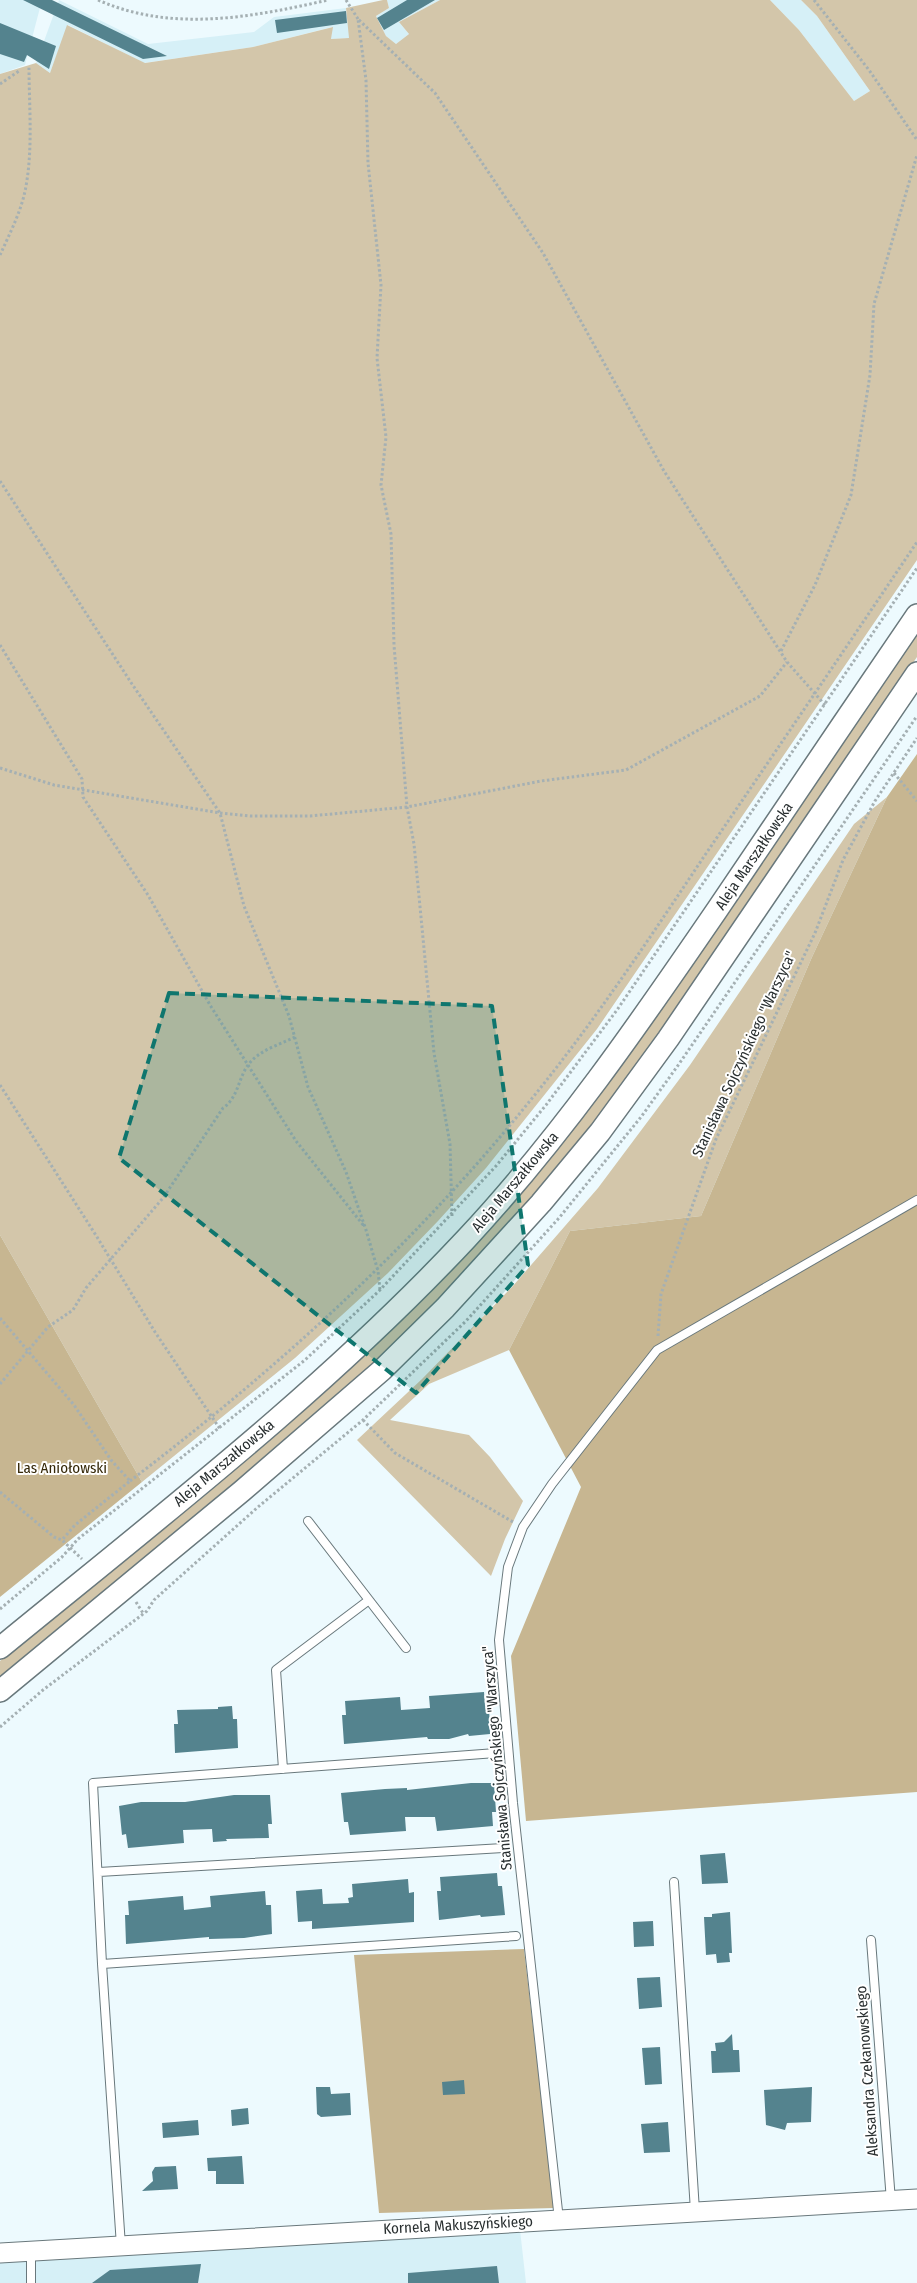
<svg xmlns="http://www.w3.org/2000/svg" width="917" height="2283" viewBox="0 0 917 2283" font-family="'Fira Sans Condensed',sans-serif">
  <rect width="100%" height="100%" fill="#edfafe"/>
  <path fill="#d6f0f7" d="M0,0h42l-17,65 -25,9z
    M59,0l89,44 106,-12 20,-15 72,-9 4,30 -19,1 1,-12 -79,20 -109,16 -76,-38 -18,48 -14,-10z
    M387,0h53l-41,22 10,12 -13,10 -10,-8 -10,-20 13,-8z
    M770,0h31l16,16 53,75 -16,10 -55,-71z
    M519,2221l7,62h-526v-30z"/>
  <path fill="#d3c6aa" d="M383,0h4l2,8 -13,8 10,20 10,8 13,-10 -10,-12 41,-22h330l29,30 55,71 16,-10 -53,-75 -16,-16h116v560l-320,469 -111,139 -48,53 -50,52 -93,85 -153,124 -142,-247v-1161l36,-11 14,10 17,-48 78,38 108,-16 80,-20 -2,12 18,-1 -3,-30z
    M917,632v25c-59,87 -117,173 -176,259 -62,92 -125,184 -197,269 -158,188 -356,339 -544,495v-19l13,-12 465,-409z
    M887,797l-75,160 -111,259 -131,15 -61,119 -80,34 -39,36 79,15 21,22 33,44 -18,38 -14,37 -134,-136 65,-61 90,-92 86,-99 92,-123 164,-241z"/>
  <path fill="#c7b691" d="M917,754v1038l-391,29 -15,-165 70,-169 -72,-137 61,-119 131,-15 111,-259 75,-160z
    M0,1235l142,247 -142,115z
    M524,1949l30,259 -175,5 -25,-258z"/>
  <path fill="#54838e" d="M23,0h29l115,56 -24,3z
    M407,0h28l-51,30 -7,-12z
    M346,11l1,12 -70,10 -2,-13z
    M0,23l56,23 -7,23 -22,-14 -3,7 -24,-8z
    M484,1692l1,14 4,-1 1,29 -21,2 -1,-2 -19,5h-21l-1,-2 -83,7 -2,-29h4l-1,-14 55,-4 1,13 29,-2 -1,-12z
    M232,1706l1,13h4l1,29 -63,5 -1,-29h4l-1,-14 41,-1v-2z
    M471,1783h23l2,29h-4l1,14 -56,5 -2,-14h-30l1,14 -56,4 -2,-13h-4l-3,-29 44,-4 22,-1v2z
    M234,1795h36l2,29h-4l1,14 -43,1 1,2 -14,1 -1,-13 -29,1 1,13 -56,5 -2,-14 -4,1 -3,-29 22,-4h44z
    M725,1853l3,30 -26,1 -2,-29z
    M497,1873l1,13h4l3,29 -24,2 -1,-2 -41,5 -2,-29h4l-1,-14z
    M408,1879l1,14 5,-1v30l-102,7v-8l-14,1 -2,-31 26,-2 1,15 26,-1 -1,-5 5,-1 -1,-13z
    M265,1891l1,14h5l1,29 -28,4 -35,1v-2l-83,7 -1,-29h4l-1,-14 55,-5 1,14 27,-3 -1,-11z
    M730,1912l2,41h-3l1,9 -13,1 -1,-9 -10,1 -2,-38h8v-3z
    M653,1921l1,25 -20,1 -1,-25z
    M660,1977l2,30 -23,2 -2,-31z
    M732,2034l1,16h6l1,22 -28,1 -1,-22h5l-1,-8 9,-1z
    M660,2047l2,37 -17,1 -3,-37z
    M464,2080l1,14 -22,1 -1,-13z
    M316,2087h14l1,7 19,-1 1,22 -30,2 -4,-3z
    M812,2087l-1,35 -24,1 -2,7 -19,-5 -2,-35z
    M248,2108l1,16 -17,2 -1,-16z
    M198,2120l1,15 -36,3 -1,-15z
    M668,2122l2,30 -26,1 -3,-29z
    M242,2156l2,28h-28v-13h-8l-1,-13z
    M176,2166l2,23 -36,2 11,-10 -1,-9 3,-5z
    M201,2264l-3,19h-106l18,-13z
    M497,2266l2,17h-91v-10z"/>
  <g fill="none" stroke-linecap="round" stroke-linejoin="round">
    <defs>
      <path id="service" d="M308,1521l98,127
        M283,1769l-7,-99 93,-70
        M99,1872l404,-24
        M674,1882l21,329
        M871,1940l20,261
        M102,1964l-9,-181 403,-30
        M559,2220l-46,-417 -14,-163 9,-73 15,-40 29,-43 105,-134 260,-150
        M121,2246l-19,-282 414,-28
        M31,2251v32"/>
      <path id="tertiary" d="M0,2253l917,-54"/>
      <path id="secondary" d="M0,1648c160,-131 326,-259 467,-410 94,-101 172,-214 250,-328 66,-98 133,-197 200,-295
        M0,1691l242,-200 140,-121 63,-62 96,-105 59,-71 68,-93 249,-366"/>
    </defs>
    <use href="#service" stroke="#69787c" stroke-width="10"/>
    <use href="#tertiary" stroke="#69787c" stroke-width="21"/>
    <use href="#secondary" stroke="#69787c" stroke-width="24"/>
    <path stroke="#a5b0b3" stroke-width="3" stroke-dasharray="2.5 2.5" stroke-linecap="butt" d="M98,0c74,33 155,17 230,0
      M346,0l12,19
      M814,0l55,70 48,70
      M0,84l19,-13
      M0,255c10,-22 22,-45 26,-69 7,-38 3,-81 3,-120
      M0,481l132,203 88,129 24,93 45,110 19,71 38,85 20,58 12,41 2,19
      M0,645l82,134 1,18 65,98 62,110 86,136 68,85
      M781,651l34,-66 36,-90 19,-120 4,-71 43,-149
      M0,768l54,17 166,28 30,3h60l97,-9 134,-26 85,-11 134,-74 27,-34
      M894,773l23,28
      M0,1085l97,152 58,95 65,97
      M452,1216l-2,-72 -16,-91 -20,-209 -7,-37 -13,-162 -3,-111 -10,-49 5,-48 -9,-79 4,-73 -13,-122 -2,-83 -8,-61 77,74 108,160 121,218 123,191 38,43
      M0,1318l74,87 37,55 19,21 -55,44 -13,15
      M658,1336l3,-42 55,-155 99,-206 28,-73 32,-59 42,-63
      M0,1384l48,-57 25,-17 13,-22 77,-90 60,-90c15,-10 15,-29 25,-43 11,-15 31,-20 47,-28
      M363,1420l32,33 118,69
      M130,1481c147,-112 283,-235 399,-379 64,-78 120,-163 176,-247 71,-104 142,-209 212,-313
      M0,1492l54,45 8,3 20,19
      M136,1602l7,11
      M0,1609l62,-52 16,-18 227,-179 75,-70 116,-124 50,-61 71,-95 300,-442
      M0,1727l43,-37 104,-79 7,-11 104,-93 105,-87 103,-99 93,-103 82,-101 38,-53 238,-348"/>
    <use href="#service" stroke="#fff" stroke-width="8"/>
    <use href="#tertiary" stroke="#fff" stroke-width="19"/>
    <use href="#secondary" stroke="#fff" stroke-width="21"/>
  </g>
  <path fill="#0f766e" fill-opacity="0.2" stroke="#0f766e" stroke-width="4" stroke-dasharray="10 6" stroke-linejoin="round" d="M169,993l323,13 36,259 -112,128 -297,-235z"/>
  <g text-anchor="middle" stroke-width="4" stroke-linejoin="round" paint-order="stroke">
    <g font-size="15" fill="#282e2f" stroke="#fff">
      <text transform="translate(754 856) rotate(-56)" y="5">Aleja Marszałkowska</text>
      <text transform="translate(744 1054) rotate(-65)" y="5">Stanisława Sojczyńskiego "Warszyca"</text>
      <text transform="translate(515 1182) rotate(-50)" y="5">Aleja Marszałkowska</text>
      <text transform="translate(224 1463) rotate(-40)" y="5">Aleja Marszałkowska</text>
      <text transform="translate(497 1758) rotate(-95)" y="5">Stanisława Sojczyńskiego "Warszyca"</text>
      <text transform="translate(867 2071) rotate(-94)" y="5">Aleksandra Czekanowskiego</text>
      <text transform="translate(458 2225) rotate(-3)" y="5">Kornela Makuszyńskiego</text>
    </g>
    <g font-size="15" fill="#352808" stroke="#fff">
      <text x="62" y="1473">Las Aniołowski</text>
    </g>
  </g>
</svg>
